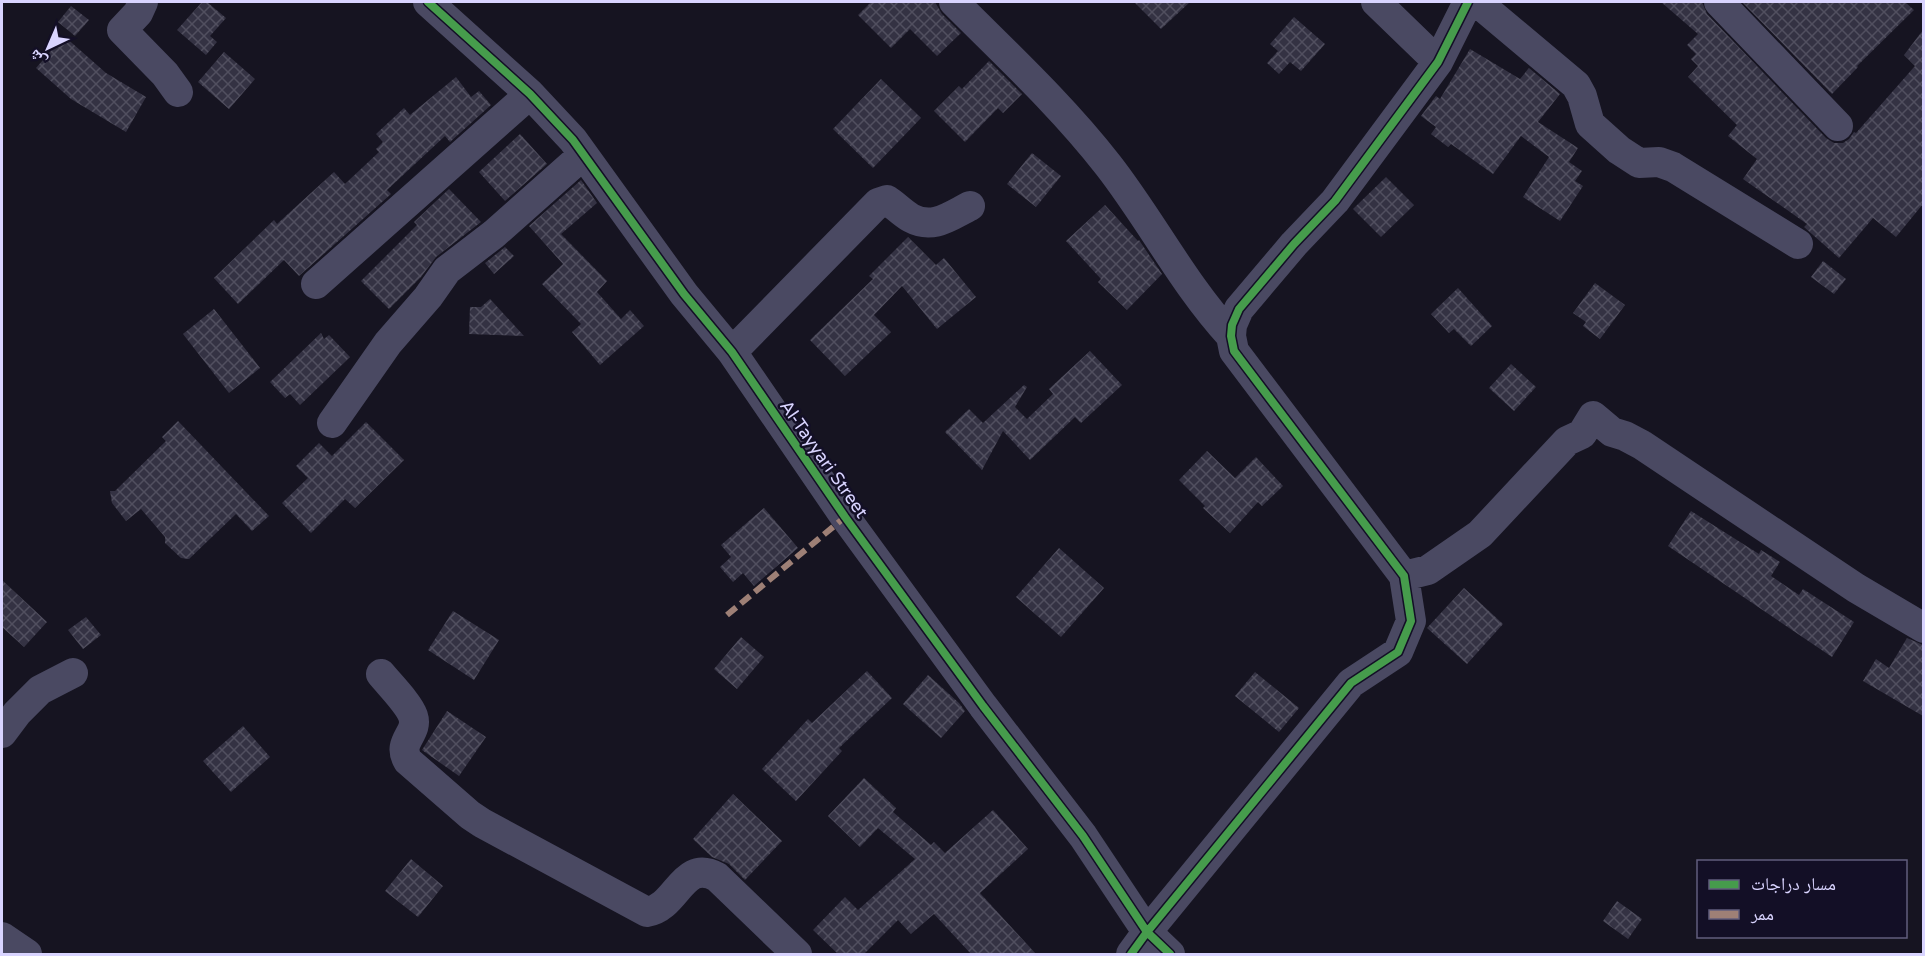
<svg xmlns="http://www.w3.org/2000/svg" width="1925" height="956" viewBox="0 0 1925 956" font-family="'Varela Round','Noto Naskh Arabic',sans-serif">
  <defs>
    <pattern id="building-cross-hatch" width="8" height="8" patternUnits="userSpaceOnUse" patternTransform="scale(1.5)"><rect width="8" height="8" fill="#343243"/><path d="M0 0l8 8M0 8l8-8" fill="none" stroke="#514f5f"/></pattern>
  </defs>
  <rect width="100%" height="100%" fill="#161421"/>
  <path fill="url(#building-cross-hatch)" d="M202,2h5l19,16 -16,18 7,6 -11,13 -29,-25z
    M871,2h64l7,12 19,19 -24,23 -27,-27 -19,19 -33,-33z
    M1134,2h56l-29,27z
    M1661,2h41l5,12 119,124 8,5h9l6,-4 5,-7 2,1 59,-67 -11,-11 19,-25v174l-27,33 -23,-19 -34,40 -35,-31 3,-3 -64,-45 14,-20 -29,-23 9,-11 -49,-48 10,-11 -7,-7 5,-5 -9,-9 11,-11z
    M1742,2h163l9,8 -57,56 1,1 -26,27z
    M71,6l18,14 -14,16 -17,-14z
    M1294,17l31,27 -24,27 -11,-9 -11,12 -12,-11 11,-12 -8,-7z
    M64,36l42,37 40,24 -20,35 -55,-33 -35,-31z
    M1470,49l50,30 9,-11 31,26 -22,28 40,26 -9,14 13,9 -7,10 8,5 -23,35 -37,-24 26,-40 -28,-21 -28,38 -42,-30 -3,3 -17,-13 5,-7 -15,-11 15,-20 4,3z
    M224,52l31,27 -26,30 -31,-27z
    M989,61l33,33 -19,19 -5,-5 -33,34 -31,-31 25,-25 3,3z
    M456,77l15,20 8,-6 12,14 -41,37 -5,-6 -58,54 4,4 -92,82 -15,-16 -46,44 -24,-26 60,-58 3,4 57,-52 11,12 34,-32 -3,-3 7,-7 -7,-8 28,-26 6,7z
    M881,79l40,39 -48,50 -40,-39z
    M520,134l27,30 -42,37 -26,-29z
    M1032,153l29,23 -25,31 -29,-23z
    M1386,177l28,28 -33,32 -28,-28z
    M581,180l16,23 -36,31 46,47 -10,11 24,27 9,-9 14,16 -44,39 -28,-33 9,-8 -39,-40 21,-20 -34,-38z
    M449,189l32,33 -45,35 -15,20 -32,32 -28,-28 56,-56 -3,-3z
    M1105,205l33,36 1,-1 23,34 -35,36 -29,-28 3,-3 -35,-38z
    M908,237l28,28 8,-7 32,39 -39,32 -35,-43 -28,29 17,17 -46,44 -35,-36 63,-61 -4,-3z
    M505,247l9,9 -20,18 -9,-11z
    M1823,261l23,18 -12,15 -23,-17z
    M1595,283l30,22 -25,34 -17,-13 3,-4 -13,-9z
    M1458,288l34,38 -21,20 -17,-17 -5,4 -18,-19z
    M490,299l34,37 -55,-2 1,-27h11z
    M214,309l46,59 -31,25 -46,-59z
    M321,333l3,6 5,-4 21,22 -50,48 -10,-11 -5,4 -15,-16z
    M1090,351l32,34 -41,38 -6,-6 -45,43 -27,-29 -21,39 -37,-38 24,-23 14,14 41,-38 3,2 -12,20 12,12 26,-25 -4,-5z
    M1511,364l25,23 -22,24 -25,-23z
    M178,421l91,95 -17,15 -16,-17 -47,45 -8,-1 -16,-15v-6l-24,-28 -15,12 -14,-18 -2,-12h5l51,-50 -4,-4z
    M366,422l38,38 -49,48 -10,-9 -34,34 -29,-30 26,-25 -12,-12 23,-23 13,13z
    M1207,451l28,27 21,-21 27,29 -21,20 -4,-4 -28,31 -27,-25 2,-2 -26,-26z
    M764,508l34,40 -44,38 -11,-13 -10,9 -13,-15 11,-10 -10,-12z
    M1691,511l68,43 2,-4 19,12 -9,14 28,19 4,-6 51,33 -22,35 -164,-111z
    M1059,548l45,40 -43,49 -45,-40z
    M2,580l45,42 -23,25 -22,-20z
    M1464,588l39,36 -36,40 -40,-36z
    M453,611l46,29 -25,40 -46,-30z
    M86,617l15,18 -18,14 -15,-19z
    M741,637l23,20 -27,32 -23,-20z
    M1907,638l16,7v71l-60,-35 13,-22 13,9z
    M867,671l25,27 -53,50 3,3 -46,50 -34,-32 46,-50 4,4z
    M1255,672l44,36 -20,24 -44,-36z
    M928,675l31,28 6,8 -24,27 -38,-34z
    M447,711l39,26 -27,39 -37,-26z
    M243,726l27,31 -39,35 -28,-31z
    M864,778l32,30 -3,4 38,33 3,-3 11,11 48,-43 35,39 -48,44 56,61h-65l-37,-40 -23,20 -13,-14 -34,34h-26l-25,-24 32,-33 13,13 57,-51 -37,-31 -18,19 -32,-31z
    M733,794l49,47 -37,39 -16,-16 -17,-7 -19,-18z
    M411,859l32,27 -25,31 -33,-26z
    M1617,901l25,18 -14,20 -25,-18z"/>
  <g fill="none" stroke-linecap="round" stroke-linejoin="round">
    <path stroke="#4a4962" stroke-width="30" d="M143,2l-5,11 -16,17 43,44 13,18
      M428,2l102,92 43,46 111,154 48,58 113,165 138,189 100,130 64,96 23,22
      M954,2c53,53 108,104 154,163 43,55 75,119 123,171
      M1376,2l62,60
      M1477,2l99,83 6,11 8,28 29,26 20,13 20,-1 14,5 125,77
      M1719,2l119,124
      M316,284l214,-190
      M732,352l146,-149 9,-3c8,5 15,13 24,18 22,12 39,-2 59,-12
      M332,423l56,-80 40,-46 19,-27 47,-36 89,-79
      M1404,576l24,-6 52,-36 87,-93 15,-7 11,-18 19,16 13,4 17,9 214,143 68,40
      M381,674c9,11 28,30 32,42 6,18 -17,25 -5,45l62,54 12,8 165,89c31,-5 35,-54 70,-35l80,77
      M2,733l15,-20 23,-23 33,-17
      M2,937l25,17
      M1131,954l16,-22 204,-249 47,-31 13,-31 -7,-45 -170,-225 -3,-15 1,-11 7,-16 55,-65 41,-43 103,-139 30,-60"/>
    <path stroke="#9e8076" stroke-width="6" stroke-dasharray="12 6" stroke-linecap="butt" d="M727,615l118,-98"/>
    <defs>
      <path id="cycleway" d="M428,2l102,92 43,46 111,154 48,58 113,165 138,189 100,130 64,96 23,22
        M1131,954l16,-22 204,-249 47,-31 13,-31 -7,-45 -170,-225 -3,-15 1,-11 7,-16 55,-65 41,-43 103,-139 30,-60"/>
    </defs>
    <use href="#cycleway" stroke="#130f26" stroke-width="11"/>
    <use href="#cycleway" stroke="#469c4c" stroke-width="8"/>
  </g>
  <g text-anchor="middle" stroke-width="5" stroke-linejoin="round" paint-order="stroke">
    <g font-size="18" fill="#d9d4ff" stroke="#130f26">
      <text transform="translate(824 459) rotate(55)" y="6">Al-Tayyari Street</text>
    </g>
  </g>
  <rect width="1925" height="956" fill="none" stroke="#d9d4ff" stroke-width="6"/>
  <rect x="1697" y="860" width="210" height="78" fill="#130f26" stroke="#625e7d" stroke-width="1.5"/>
  <rect x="1709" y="880" width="30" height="9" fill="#469c4c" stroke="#625e7d" stroke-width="1.5"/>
  <text x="1751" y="890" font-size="18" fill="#d9d4ff">مسار دراجات</text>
  <rect x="1709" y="910" width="30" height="9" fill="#9e8076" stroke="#625e7d" stroke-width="1.5"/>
  <text x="1751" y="920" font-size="18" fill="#d9d4ff">ممر</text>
  <g transform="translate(48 48) rotate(224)" stroke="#130f26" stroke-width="4.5" paint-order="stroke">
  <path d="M0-4.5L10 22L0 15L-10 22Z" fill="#d9d4ff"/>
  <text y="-9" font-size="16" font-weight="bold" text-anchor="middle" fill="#d9d4ff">ش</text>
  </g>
</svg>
